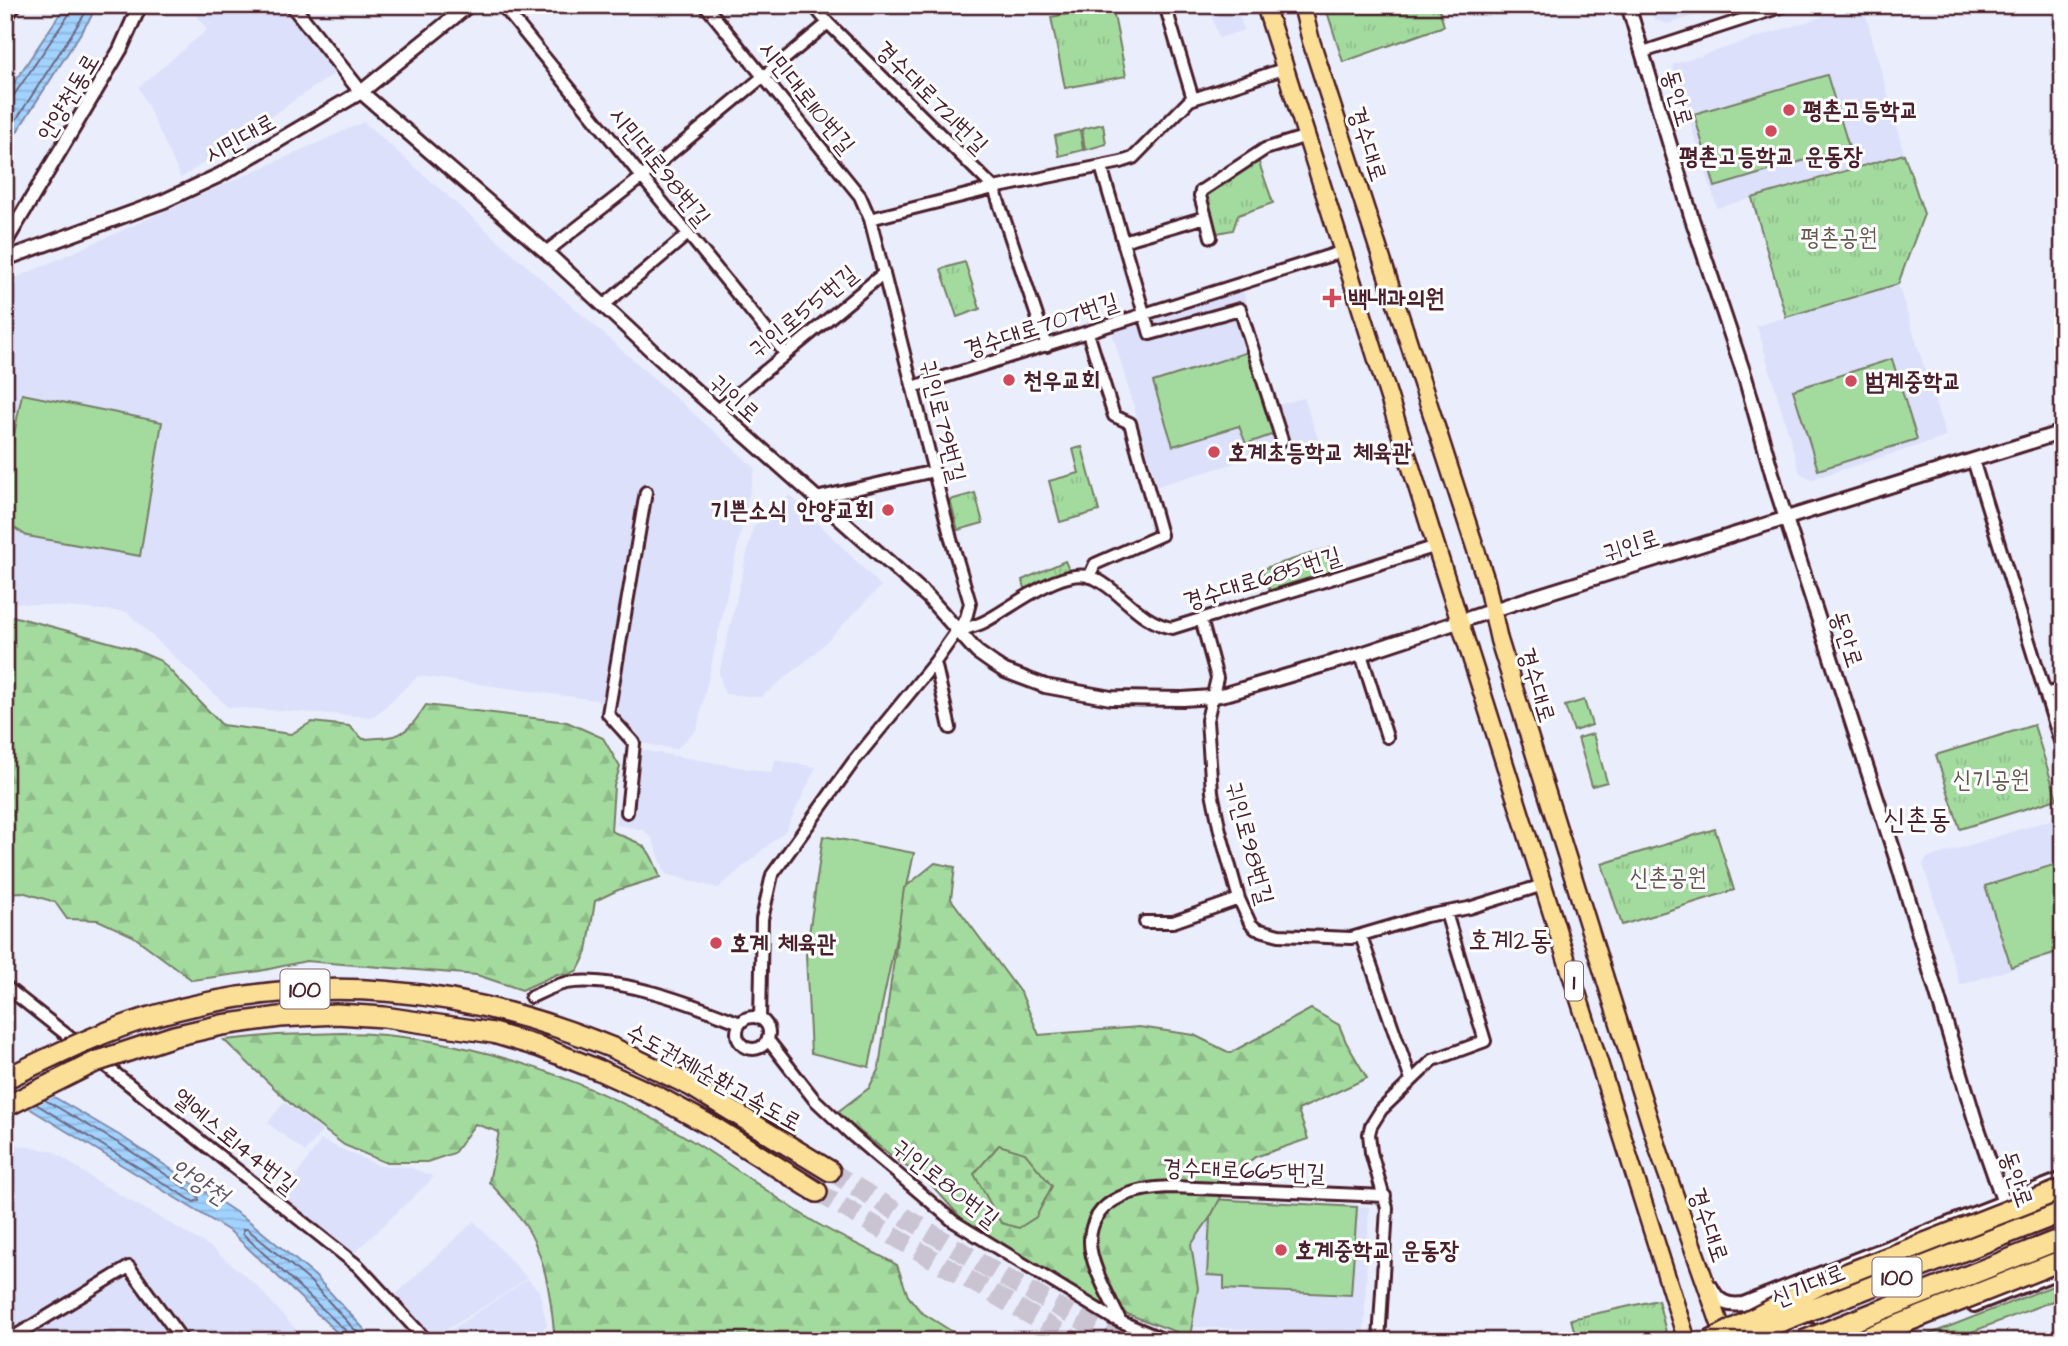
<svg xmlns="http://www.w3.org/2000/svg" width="2068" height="1346" viewBox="0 0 2068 1346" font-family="'Architects Daughter','Poor Story',sans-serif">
  <defs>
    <pattern id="forest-firs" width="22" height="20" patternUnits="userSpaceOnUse" patternTransform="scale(1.75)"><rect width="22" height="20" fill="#a3db9f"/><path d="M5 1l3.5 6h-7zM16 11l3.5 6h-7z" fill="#8ebc89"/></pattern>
    <pattern id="cemetery-stones" width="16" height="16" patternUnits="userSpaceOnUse" patternTransform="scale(1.75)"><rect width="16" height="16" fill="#a3db9f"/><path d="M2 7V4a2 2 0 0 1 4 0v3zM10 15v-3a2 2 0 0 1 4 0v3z" fill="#8ebc89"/></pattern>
    <pattern id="park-tufts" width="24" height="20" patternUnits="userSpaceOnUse" patternTransform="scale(1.75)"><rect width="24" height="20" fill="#a3db9f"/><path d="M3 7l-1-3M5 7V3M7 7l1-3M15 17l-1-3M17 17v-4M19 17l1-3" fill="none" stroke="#8ebc89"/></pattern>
    <pattern id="water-rules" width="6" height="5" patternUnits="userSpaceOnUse" patternTransform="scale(1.75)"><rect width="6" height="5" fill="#a2d3ff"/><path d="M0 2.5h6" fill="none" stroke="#8db5db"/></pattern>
  </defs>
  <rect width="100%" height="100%" fill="#eaedfc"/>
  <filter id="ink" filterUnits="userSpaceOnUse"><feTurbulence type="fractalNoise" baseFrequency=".0143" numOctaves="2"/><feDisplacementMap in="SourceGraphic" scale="14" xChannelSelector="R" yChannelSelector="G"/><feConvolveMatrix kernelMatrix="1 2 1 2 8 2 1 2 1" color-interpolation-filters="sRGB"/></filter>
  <g filter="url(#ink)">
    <path fill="#dce0fa" d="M190,5h93l56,65 -158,108 -42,-91 68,-57z
      M1228,5h8l8,25 -25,8 -9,-27z
      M1649,5h81l-63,19 -13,-5z
      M1859,5h4l41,149 -187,54 -45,-143z
      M364,122l391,346 -58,261 -21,20 -42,-7 -38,-42 -178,-24 -44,41 -146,-10 -101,-95 -122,-10v-319z
      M1898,284l48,153 -134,42 -12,-6 -43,-147z
      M1243,291l35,114 26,-7 14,41 -161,47 -45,-154z
      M790,495l91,91 -68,69 -52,42 -36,-3 -6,-20 34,-146z
      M630,748l142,25 3,-13 41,7 -30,63 -68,58 -52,-14 -14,-36 -9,-8 -27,-5z
      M2063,816v137l-103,32 -37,-121 5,-6z
      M284,1102l38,29 -17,21 -37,-29z
      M321,1140l59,26 29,1 25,10 -85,81 -73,-58 26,-32z
      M5,1143l48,8 43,30 113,65 47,39 50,56h-299z
      M1191,1196l20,3 158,8 -5,126 -175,-6z
      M474,1221l53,57 -17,12 -80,50 -39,-41z
      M528,1279l11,12 8,34 -16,16h-97z"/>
    <path fill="#a3db9f" stroke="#767d65" stroke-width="2" d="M1827,75l22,72 -134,40 -21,-73z
      M1103,124l3,20 -21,6 -3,-21z
      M1080,130l3,20 -24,6 -4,-20z
      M1251,351l23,83 -28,10 -7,-18 -66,20 -20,-64z
      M1892,359l25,80 -99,31 -25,-80z
      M22,394l140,28 -22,134 -113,-20 -22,-14v-42z
      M1584,700l8,25 -18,6 -9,-25z
      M1593,734l14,48 -15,4 -14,-48z
      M823,836l91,17 -45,214 -58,-14 -5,-98z
      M2063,862v88l-52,17 -26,-81z
      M1211,1199l146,8 -6,88 -127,-6v-13l-17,-1z
      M2063,1282v15l-115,44h-36z"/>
    <path fill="url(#forest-firs)" stroke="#767d65" stroke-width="2" d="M5,614l126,34 30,13 61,64 69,9 21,-12 37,4 14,13c38,-2 42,-2 63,-34l141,17 36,16 17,29 -6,19 -3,45c33,15 36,10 49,46l-42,13 -23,11 -8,51 -9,18 -10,5 -11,-1 -35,16 -45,-15 -171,-14 -46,10 -68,9 -59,-44 -35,-16 -31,-1 -12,-17 -33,-10 -17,1z
      M935,863l20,4 -4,32 71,96 17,40 100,-8 55,8 36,18 81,-44 28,16 7,17 21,36 -69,32 10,29 -53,18 -23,19 -21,40 -20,29 7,43 -8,49 -123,-45 -63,-40 -41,-32 -36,-40 -26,-17 -65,-50 33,-25 10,-20 25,-180z
      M342,1033c117,1 236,42 337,100 45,26 85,57 129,85 28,18 60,30 89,47l11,31 13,16 46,29h-412c-4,-43 -9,-91 -37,-126 -9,-12 -19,-22 -29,-33l10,-50 -24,-8 -21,29 -27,9h-43l-40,-17 -50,-38 -70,-67 53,-5z"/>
    <path fill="url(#cemetery-stones)" stroke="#767d65" stroke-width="2" d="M999,1145l26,8 27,33 -16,31 -17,11 -18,-5 -27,-49z"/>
    <path fill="url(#park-tufts)" stroke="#767d65" stroke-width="2" d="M1112,5l14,71 -61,12 -14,-71z
      M1325,5h113l6,21 -101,36z
      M1904,154l20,60 -26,70 -112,33 -34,-119z
      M1258,160l15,43 -35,12 -5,15 -21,4 -10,-39 14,-12z
      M965,262l15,47 -23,8 -16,-48z
      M1082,447l17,64 -39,11 -11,-41 30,-8 -6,-24z
      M975,493l8,30 -25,7 -8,-30z
      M1329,548l8,27 -65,21 -10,-27z
      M1065,561l5,11 -44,18 -4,-10z
      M2034,725l23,74 -97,30 -24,-74z
      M1715,829l19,61 -112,35 -20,-61z
      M1658,1300l8,32 -26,9h-63l-6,-22z"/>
    <path fill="url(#water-rules)" stroke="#7f8baa" stroke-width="2" d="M66,5h28l-3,12 -86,133v-54z
      M5,1053l44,41 75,44 125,83 66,55 60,65h-29l-115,-109 -199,-122 -27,-23z"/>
    <path fill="#eaedfc" d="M14,1056l37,35 7,4 -31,15 -22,-19v-30z"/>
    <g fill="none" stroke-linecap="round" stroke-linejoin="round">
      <path stroke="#6d6780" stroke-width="2" d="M5,99l9,-4 56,-82 2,-8
        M5,137l79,-122 3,-10
        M36,1104l158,98 5,-2 -1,-4 -78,-52 -75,-44
        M350,1341l-2,-8 -105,-99v-5h4l63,52 55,60"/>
      <path stroke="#cac4d2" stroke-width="19" stroke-dasharray="19 10" stroke-linecap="butt" d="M830,1171l170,104 120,66
        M817,1192l258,149"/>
      <defs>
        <path id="minor" d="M502,5l283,348
          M705,5l155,191 10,23 81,320 19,64 -4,15 -31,44 -81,99 -82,114 -10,44 -2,100
          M813,5l15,18 166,165 53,158
          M1165,5l28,94
          M1643,52l144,-47
          M1101,166l49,168 90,-25 42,131
          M1206,217l5,20
          M870,219l124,-31 127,-26 12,-4 57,-58 96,-32
          M1123,241l83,-24 -6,-21 1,-5 64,-42 42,-13
          M546,252l96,-75 186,-154
          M603,306l85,-72
          M1088,333l26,83 16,7 31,112 -66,29 -6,13
          M913,387l431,-136
          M718,410l166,-137
          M1973,460l90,291
          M816,498l118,-27
          M1201,619l16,59 -10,42 5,72 8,39 19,68 11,24 6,6 23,6 72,3 75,-22 43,-8 74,-23
          M958,631c8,-3 18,-5 26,-9 27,-13 81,-60 112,-43 27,14 44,43 76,49l265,-82
          M1361,654l26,83
          M935,662l15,66
          M2045,694l18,-5
          M627,812l7,-69 -26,-29 38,-222
          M1145,922h28l66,-23
          M1361,936l50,144
          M5,986l353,280 69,75
          M531,997c11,-5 24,-12 35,-14 49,-9 129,22 174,40
          M737 1033a16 16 0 1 1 32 0a16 16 0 1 1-32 0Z
          M768,1040l46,59 39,37 100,85 159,97 55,23
          M1121,1322c-10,-22 -32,-58 -31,-82 2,-43 48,-52 82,-53l213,9
          M7,1341l122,-74 54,74
          M1379,1341l8,-133 -16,-56 -2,-18 2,-8 10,-16 52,-50 52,-19 -39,-128"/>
        <path id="tertiary" d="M292,5l69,87 185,160 134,125 248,220 49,55 17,12 11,7 40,15 66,12 72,1 28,-2 18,-4 132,-39 166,-55 536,-167
          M1628,5l64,214 53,158 32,114 120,370 78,259 57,163
          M5,18l9,-13
          M5,243l115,-193 20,-45
          M5,259l159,-58 56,-26 141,-83 108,-87
          M1711,1287c7,15 16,19 32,17l320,-125
          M1974,1305l89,-35
          M1780,1341l30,-11"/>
        <path id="primary" d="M1265,5l422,1336
          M1302,5l9,36 175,540 13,59 160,511 67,190"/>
        <path id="motorway" d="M613,1048l78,38 139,85
          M601,1071l59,27 55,30 102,64"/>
      </defs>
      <use href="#minor" stroke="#4a1f2b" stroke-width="16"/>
      <use href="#tertiary" stroke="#4a1f2b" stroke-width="18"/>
      <use href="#primary" stroke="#4a1f2b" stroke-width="21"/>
      <use href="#motorway" stroke="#4a1f2b" stroke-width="24"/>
      <use href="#minor" stroke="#fff" stroke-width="10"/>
      <use href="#tertiary" stroke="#fff" stroke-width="12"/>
      <use href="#primary" stroke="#fbdf96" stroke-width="16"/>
      <use href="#motorway" stroke="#fbdf96" stroke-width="19"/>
      <defs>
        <path id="motorway-bridge" d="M5,1079c49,-24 99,-49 152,-64 159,-45 304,-29 456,33
          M5,1107l90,-45 79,-26 48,-11 58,-8 57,-3 47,3 109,16 47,14 61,24
          M1744,1336l319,-124
          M1710,1341l115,-59 238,-93
          M1803,1341l260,-103
          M1858,1341l205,-81"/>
      </defs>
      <use href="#motorway-bridge" stroke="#4a1f2b" stroke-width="24" stroke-linecap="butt"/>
      <use href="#motorway-bridge" stroke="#fbdf96" stroke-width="19"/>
    </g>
  </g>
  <g fill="#d1495b" stroke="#fff" stroke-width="2.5">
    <circle cx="1789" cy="110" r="7"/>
    <circle cx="1771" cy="131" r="7"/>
    <path d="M1328.5 287.5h7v7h7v7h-7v7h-7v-7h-7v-7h7z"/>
    <circle cx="1009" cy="380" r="7"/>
    <circle cx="1851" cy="381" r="7"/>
    <circle cx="1214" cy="452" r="7"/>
    <circle cx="888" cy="510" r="7"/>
    <circle cx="716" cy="943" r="7"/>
    <circle cx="1281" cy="1250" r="7"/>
  </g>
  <g text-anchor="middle" stroke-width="6" stroke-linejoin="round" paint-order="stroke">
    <g fill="#fff" stroke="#80626b" stroke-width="2">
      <rect x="1565" y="961.5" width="18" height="39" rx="5"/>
      <rect x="280.5" y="969.5" width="49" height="39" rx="5"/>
      <rect x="1872.5" y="1257.5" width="49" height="39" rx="5"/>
    </g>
    <g font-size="23" font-weight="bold" fill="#4a1f2b">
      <text x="1574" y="989">1</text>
      <text x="305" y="997">100</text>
      <text x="1897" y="1285">100</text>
    </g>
    <g font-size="24" fill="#4a1f2b" stroke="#fff">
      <text transform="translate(68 97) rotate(-59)" y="8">안양천동로</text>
      <text transform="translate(807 97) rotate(51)" y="8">시민대로110번길</text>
      <text transform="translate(932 97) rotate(45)" y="8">경수대로721번길</text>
      <text transform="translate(1678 98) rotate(74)" y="8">동안로</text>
      <text transform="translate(240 138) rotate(-29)" y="8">시민대로</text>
      <text transform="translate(1368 144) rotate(72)" y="8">경수대로</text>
      <text transform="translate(660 166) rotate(51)" y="8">시민대로98번길</text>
      <text transform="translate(803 311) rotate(-39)" y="8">귀인로55번길</text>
      <text transform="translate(1041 325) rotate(-18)" y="8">경수대로707번길</text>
      <text transform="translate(735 398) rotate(42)" y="8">귀인로</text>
      <text transform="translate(943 421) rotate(76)" y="8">귀인로79번길</text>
      <text transform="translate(1631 545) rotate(-17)" y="8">귀인로</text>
      <text transform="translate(1262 578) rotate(-17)" y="8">경수대로685번길</text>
      <text transform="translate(1847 639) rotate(72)" y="8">동안로</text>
      <text transform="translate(1537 685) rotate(73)" y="8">경수대로</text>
      <text transform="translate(1250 843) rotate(75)" y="8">귀인로98번길</text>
      <text transform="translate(714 1077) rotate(29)" y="8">수도권제1순환고속도로</text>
      <text transform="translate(235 1141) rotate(39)" y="8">엘에스로144번길</text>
      <text transform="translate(1244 1170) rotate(2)" y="8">경수대로665번길</text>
      <text transform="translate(2017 1179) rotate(71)" y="8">동안로</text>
      <text transform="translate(946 1183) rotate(38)" y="8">귀인로80번길</text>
      <text transform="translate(1709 1225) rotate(71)" y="8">경수대로</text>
      <text transform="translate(1808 1285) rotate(-22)" y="8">신기대로</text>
    </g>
    <g font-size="24" font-weight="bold" fill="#4a1f2b" stroke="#fff" text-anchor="start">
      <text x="1803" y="118">평촌고등학교</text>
      <text x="1771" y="164" text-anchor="middle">평촌고등학교 운동장</text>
      <text x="1348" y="306">백내과의원</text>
      <text x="1023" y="388">천우교회</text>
      <text x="1865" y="389">범계중학교</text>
      <text x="1228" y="460">호계초등학교 체육관</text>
      <text x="874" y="518" text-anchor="end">기쁜소식 안양교회</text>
      <text x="730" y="951">호계 체육관</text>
      <text x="1295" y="1258">호계중학교 운동장</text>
    </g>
    <g font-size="24" fill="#65574e" stroke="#fff">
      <text x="1839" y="245">평촌공원</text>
      <text x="1991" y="787">신기공원</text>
      <text x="1668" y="885">신촌공원</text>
    </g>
    <g font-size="26" font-style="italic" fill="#64556b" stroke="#fff">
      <text transform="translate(200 1181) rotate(32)" y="9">안양천</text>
    </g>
    <g font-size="28" fill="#4a1f2b" stroke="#fff">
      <text x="1917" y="828">신촌동</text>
      <text x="1510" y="949">호계2동</text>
    </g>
  </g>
  <rect width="2068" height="1346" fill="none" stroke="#fff" stroke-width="28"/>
  <rect x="14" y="14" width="2040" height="1318" fill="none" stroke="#4a1f2b" stroke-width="2.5" filter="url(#ink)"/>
</svg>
